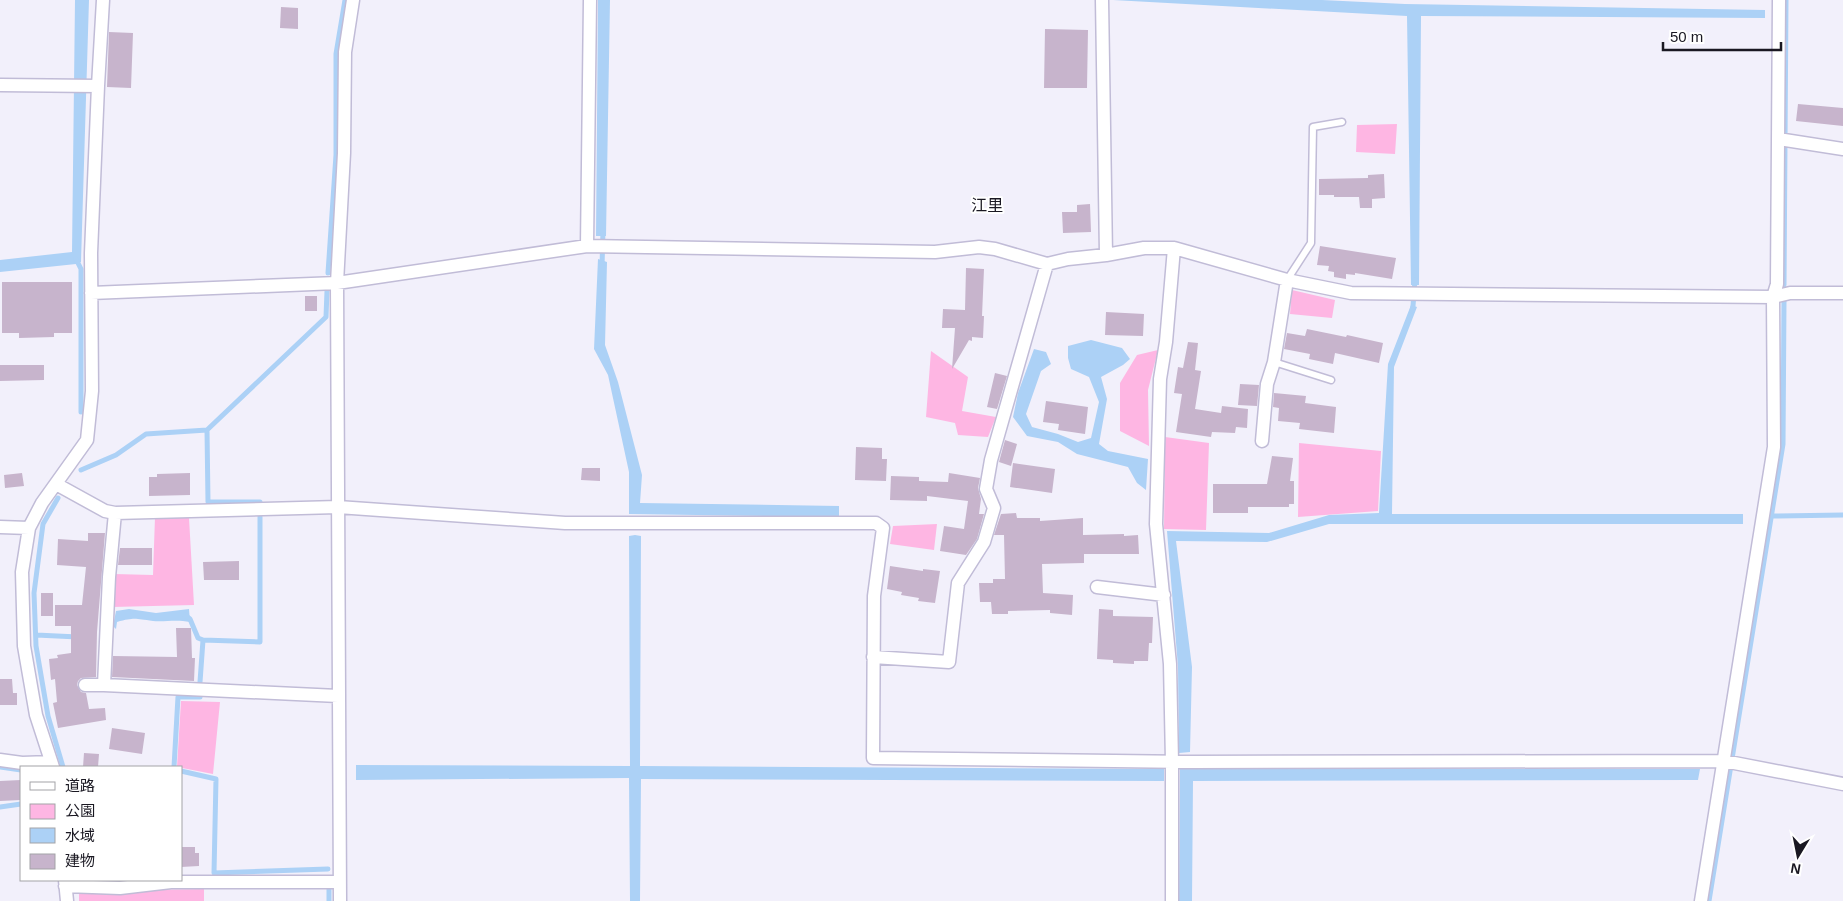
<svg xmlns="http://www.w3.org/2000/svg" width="1843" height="901" viewBox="0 0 1843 901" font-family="Arial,'Noto Sans JP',sans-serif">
  <rect width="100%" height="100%" fill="#f2f0fb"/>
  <path fill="#feb6e3" d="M1397,124l-2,30 -39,-2 1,-27z
    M1292,290l43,10 -3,18 -42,-4z
    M1158,350l-10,40 1,56 -29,-15v-48l17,-28z
    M931,351l37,26 -6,34 34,6 -8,20 -30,-2 -3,-12 -29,-6z
    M1165,437l44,6 -3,87 -42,-1z
    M1299,443l82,8 -3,60 -80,6z
    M155,517l34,1 5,87 -82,2 2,-33 39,1z
    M937,524l-3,26 -44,-6 3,-18z
    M181,701l39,1 -7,72 -36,-7z
    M204,889v12h-125v-10z"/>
  <path fill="#acd1f6" d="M75,0h14l-8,262 -5,2 -76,8v-12l72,-8z
    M598,0h12l-4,236h-10z
    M1113,0h209l83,4 360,6v8l-344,-2 -2,269h-8l-4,-269z
    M598,259l9,3 -2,83 13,37 24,93 -2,28 199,3v11l-210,-3v-42l-21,-97 -14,-26z
    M1411,305l6,2 -23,60 -2,147h351v10h-414l-62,18 -91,-1 16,126 -2,85 -11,1 -1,-86 -11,-136 102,2 60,-18 50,-2 9,-149z
    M1091,340l31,8 8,11 -7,6 -22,12 6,22 -8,45 9,7 40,8 -2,31 -9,-7 -9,-16 -51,-13 -19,-12 -31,-6 -14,-19 5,-24 16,-44 12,3 5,12 -10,7 -15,43 6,13 26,7 20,8 13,-4 8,-36 -10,-25 -18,-8 -3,-11v-12z
    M635,535l6,1 -1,230 524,3v12l-523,-2 -1,122h-10l-1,-123 -273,2v-15l274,1 -1,-230z
    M129,609l27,4 33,-4 1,13c-14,-3 -24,0 -37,-1 -18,-2 -17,-4 -36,1l-1,7 -3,-3 3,-15z
    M1180,768h5l515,1 -2,11 -505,1 -1,120h-13z"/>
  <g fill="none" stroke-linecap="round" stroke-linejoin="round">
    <path stroke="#acd1f6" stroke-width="5" d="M76,259l5,10v143
      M602,267l1,-37
      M328,273l8,-118v-101l9,-54
      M1784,285l2,-285
      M1412,311l1,-5 2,-26
      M207,430l1,72h52
      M81,470l35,-15 30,-21 61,-4 119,-113 1,-26
      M58,498l-15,26 -9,69 2,53 12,70 15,51
      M1772,516l71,-1
      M185,615l5,4 8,19 5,2
      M36,635l42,2
      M200,682l3,-42 57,2v-125
      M0,767l21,3
      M174,767l4,-70h22
      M181,771l35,8 -2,94 114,-4
      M0,807l21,-3
      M329,889v12
      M1709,901l74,-457 1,-143"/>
  </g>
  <path fill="#c7b4cc" d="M281,7l17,1v21l-18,-1z
    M1045,29l43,1 -1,58h-43z
    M109,32l24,1 -2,55 -24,-1z
    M1798,104l45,4v18l-47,-5z
    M1384,174l1,24 -13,1v9h-12l-1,-11h-25v-2h-15v-16l49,-1v-3z
    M1090,204l1,28 -28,1 -1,-21h15v-7z
    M1320,246l76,12 -4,21 -37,-6v2l-9,-1v5l-12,-2v-5l-6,-1 1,-5 -12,-1z
    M966,268l18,1 -2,47h2l-1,22 -11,-1v4l-3,-1 -17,29 3,-41h-13l1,-19 22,1z
    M2,282h70v51h-18v4l-35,1v-5h-17z
    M305,296h12v15h-12z
    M1106,312l38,2 -1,22 -38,-1z
    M1307,329l39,8 1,-2 36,8 -4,20 -44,-10 -2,11 -24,-5 1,-5 -26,-5 3,-16 18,3z
    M1188,342l10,1 -3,27 6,1 -6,38 26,4 1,-7 26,3 -1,19 -11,-1 -1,6 -23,-1 -1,5 -35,-5 6,-38 -8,-1 4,-26 5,1z
    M0,365h44v15l-44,1z
    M995,373l12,3 -10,33 -10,-2z
    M1240,384l19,1 -2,21 -19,-1z
    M1274,393l32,3 -1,7 31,4 -2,26 -35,-4 1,-6 -22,-2 1,-13 -6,-1z
    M1046,401l42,6 -3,27 -27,-4 1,-6 -16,-2z
    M1005,440l12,4 -6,22 -12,-4z
    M856,447l26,1v11h5l-1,22 -31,-1z
    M1272,456l21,2 -3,23h4v23h-5v3h-41v6h-35v-29h54z
    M1013,463l42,6 -3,24 -42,-6z
    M582,468h18v13l-19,-1z
    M22,473l2,13 -19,2 -1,-13z
    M190,473v22l-41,1v-19h8v-3z
    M949,473l31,5 -2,10 3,11 -2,15h5l-7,25 -11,16 -26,-4 4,-25 20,3 4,-28 -41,-5v5l-37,-1 1,-24 28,1v4l29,1z
    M1016,513l1,5h23v3l43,-3v17l41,-1v2l14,-1 1,19h-55v9l-42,1 1,29 30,2 -1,20 -22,-2v-3l-42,1v3h-16l-1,-12h-11l-1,-19h14v-4h12l-1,-44h-10l7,-21z
    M88,533h17l-8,99 -1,45 -15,1 -3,3 -1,4 4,7 5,1 3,16 16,-1 1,12 -48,8 -5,-25 4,-1 -2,-23 -4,1 -2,-21 9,-1 -1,-3 14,-2v-27h-16v-21h27l4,-38 -29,-2 1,-26 30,2z
    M120,548h32v17h-34z
    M239,561v19h-35l-1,-18z
    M890,566l33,5v-2l17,2 -5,32 -17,-2 1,-3 -18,-3 1,-3 -15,-3z
    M41,593h12v23h-12z
    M1099,609l14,1v6l40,1 -1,26h-3l-1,18h-14v3l-21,-1v-3l-16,-1z
    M176,628h15l1,30h3l-1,23 -82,-4 1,-21 64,1z
    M0,679h12l1,14h4v12h-17z
    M112,728l33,5 -3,21 -33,-5z
    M84,753l15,1 -1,13h-15z
    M21,780v20l-21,1v-20z
    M181,847h14v6h4v13l-18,1z"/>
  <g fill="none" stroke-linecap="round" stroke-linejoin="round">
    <defs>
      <path id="lane" d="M1287,280l24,-37 2,-116 29,-5
        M1274,362l57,18"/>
      <path id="street" d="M1102,0l4,255
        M1779,0l-2,284 -4,13 17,-4h53
        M0,85l98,1
        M1778,139l65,10
        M587,246l3,-246
        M91,293l246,-10 250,-37 348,6 44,-5 16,2 52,15 21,-5 38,-4 38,-7h30l113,32 64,13 422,4 1,150 -73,454
        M1262,441l5,-57 7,-22 13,-82
        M56,484l49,27 10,2 223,-6 227,16h311l7,5 -9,68 -1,162 319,4 532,-1 119,23
        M0,527l29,1
        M1097,587l67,8
        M873,657l76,5 9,-79 26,-41 10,-34 -8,-19 5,-29 56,-196
        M85,685h19l234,11
        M104,685l5,-108 6,-64
        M0,760l22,3 29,-1
        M53,767l-17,-52 -12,-69 -2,-74 7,-44 13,-25 45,-63 5,-49 -1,-138 7,-167 5,-86
        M65,880l2,21
        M65,886l55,2 51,-6h168
        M340,901l-3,-618 7,-130 1,-101 8,-52
        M1172,901v-139l-2,-98 -14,-140 4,-145 6,-37 8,-94"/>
    </defs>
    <use href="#lane" stroke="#c1bcd7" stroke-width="9"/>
    <use href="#street" stroke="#c1bcd7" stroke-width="15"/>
    <use href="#lane" stroke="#fff" stroke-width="6"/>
    <use href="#street" stroke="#fff" stroke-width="12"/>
  </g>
  <g text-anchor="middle" stroke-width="4" stroke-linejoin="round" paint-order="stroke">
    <g font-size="16" fill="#1a1822" stroke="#fff">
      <text x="987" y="211">江里</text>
    </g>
  </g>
  <rect x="20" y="766" width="162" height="115" fill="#ffffff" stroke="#a3a3a7"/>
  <rect x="30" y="782" width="25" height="8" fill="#ffffff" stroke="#a3a3a7"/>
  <text x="65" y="791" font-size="15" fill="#1a1822">道路</text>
  <rect x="30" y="804" width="25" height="15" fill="#feb6e3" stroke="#a3a3a7"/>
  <text x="65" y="816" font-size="15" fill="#1a1822">公園</text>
  <rect x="30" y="828" width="25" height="15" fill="#acd1f6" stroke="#a3a3a7"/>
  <text x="65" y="841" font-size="15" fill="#1a1822">水域</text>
  <rect x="30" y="854" width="25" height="15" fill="#c7b4cc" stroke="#a3a3a7"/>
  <text x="65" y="866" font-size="15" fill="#1a1822">建物</text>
  <g transform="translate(1798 856) rotate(190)" stroke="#ffffff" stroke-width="4" paint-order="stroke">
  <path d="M0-4L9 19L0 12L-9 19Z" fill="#1a1822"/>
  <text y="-8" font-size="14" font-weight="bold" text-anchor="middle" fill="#1a1822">N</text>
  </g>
  <path d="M1663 42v8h118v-8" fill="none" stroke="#1a1822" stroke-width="2.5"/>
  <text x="1670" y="42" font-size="15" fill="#1a1822" stroke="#ffffff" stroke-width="4" paint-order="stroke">50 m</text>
</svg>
